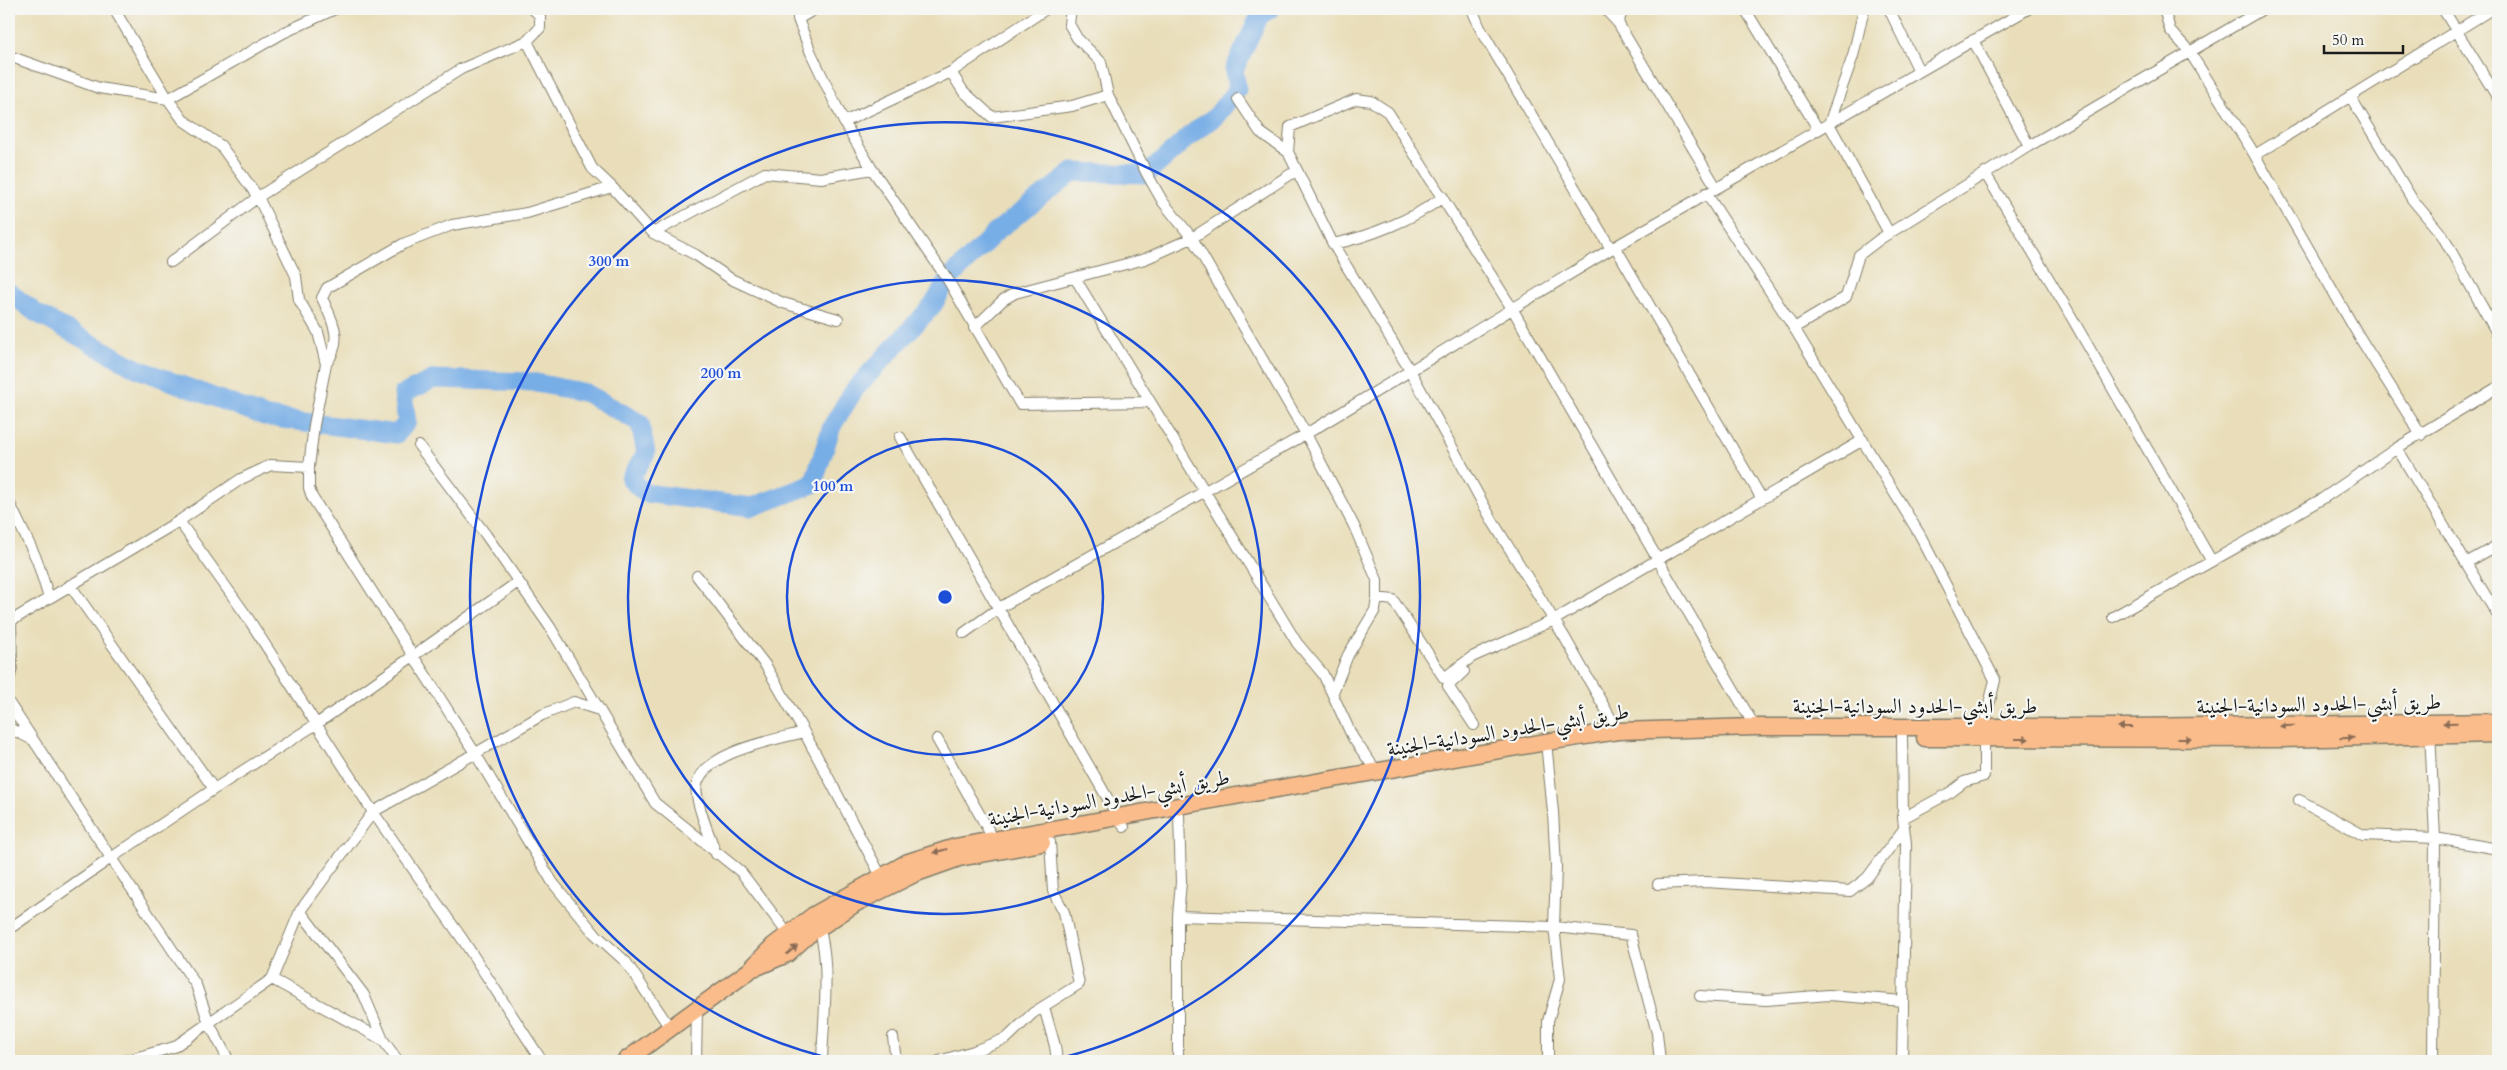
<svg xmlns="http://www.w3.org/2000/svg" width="2507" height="1070" viewBox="0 0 2507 1070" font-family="Cardo,Amiri,serif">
  <rect width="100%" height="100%" fill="#f6f6f2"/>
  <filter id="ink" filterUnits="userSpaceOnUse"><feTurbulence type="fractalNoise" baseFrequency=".02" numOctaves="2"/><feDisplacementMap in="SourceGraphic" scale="10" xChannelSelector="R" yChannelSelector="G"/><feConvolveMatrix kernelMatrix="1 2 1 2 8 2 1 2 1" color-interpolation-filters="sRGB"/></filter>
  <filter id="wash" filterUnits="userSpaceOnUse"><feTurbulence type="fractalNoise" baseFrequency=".0096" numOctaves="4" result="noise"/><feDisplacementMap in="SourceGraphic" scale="20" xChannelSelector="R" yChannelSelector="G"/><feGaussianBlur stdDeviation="1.12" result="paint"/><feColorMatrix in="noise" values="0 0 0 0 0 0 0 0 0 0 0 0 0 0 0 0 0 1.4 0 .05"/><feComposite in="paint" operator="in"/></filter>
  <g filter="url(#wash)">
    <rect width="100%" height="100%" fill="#e9deb9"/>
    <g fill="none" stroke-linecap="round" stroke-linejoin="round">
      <path stroke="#78aee6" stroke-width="19" d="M9,292l27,21 102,56 129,48 130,17 10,-12 -4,-28 31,-15 98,3 54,11 54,30 6,30 -16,26 15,14 107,14 61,-23 19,-58 23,-37 78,-84 15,-25 50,-50 75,-58 74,2 47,-42 22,-16 21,-27 -3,-19 26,-55 10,-6"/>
    </g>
  </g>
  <g filter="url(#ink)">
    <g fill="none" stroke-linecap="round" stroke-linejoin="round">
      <defs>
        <path id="minor" d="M114,9l54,90 115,-66 52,-24
          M798,9v10l13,34 33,69 28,47 76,111 72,124 128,-2
          M1071,9l-2,15 8,14 24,24 7,33 39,79 16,28 29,36 114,196 48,92 23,54v18l-2,12 -27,45 -15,37
          M1472,9l8,19 131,221
          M1605,9l13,14 98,164
          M1745,9l73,120
          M1864,9l-11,47 -24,68 60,109
          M1889,9l30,62
          M2164,9l6,21 19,21 61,96 110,191 61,97
          M2443,9l55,89
          M798,19l17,-10
          M1618,23l5,-14
          M1973,40l56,106
          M527,41l13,-13v-12l-7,-7
          M9,56l90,32 69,11 15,21 38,26 37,51 38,79 3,24 19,32 8,32 -12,61 -5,42v21l3,9 163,256 78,130 41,50 32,29 44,66
          M951,72l12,19 29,26 80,-11 36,-11
          M2350,96l62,103 30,36 56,100
          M1238,99l22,33 28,20
          M844,122l107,-50 95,-63
          M2255,155l237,-146
          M1985,173l79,131 147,256
          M1706,193l88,135 126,207 75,145 -11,46
          M653,233l112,-60 56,5 51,-9
          M1333,244c36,-7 81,-25 110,-47
          M1616,248l146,251
          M171,262l87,-65 203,-128 66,-28 65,127 20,19 41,46 43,22 35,24 52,24 55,16
          M1075,278l222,365 26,31 30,64 24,34
          M974,328l29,-28 12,-7 130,-34 47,-21 99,-64
          M1794,328l52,-31 13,-42 21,-16 149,-93 234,-137
          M326,364c18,-25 7,-42 -4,-66l5,-10 76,-44 49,-19 75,-12 85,-26
          M900,437l224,390
          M419,446l67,89 64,92 105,176 86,69 47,62
          M2397,448l69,115 32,-18
          M9,502l28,58 12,38
          M179,521l62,-42 30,-14 38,2
          M2466,563l32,53
          M697,576l69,90 38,66 77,144
          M70,585l144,204
          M1377,598l16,2 51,78 28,-21 82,-37 309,-180
          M2113,617l209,-118 75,-51 101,-61
          M9,622l170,-101 67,94 127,197 90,128 79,121
          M964,633l35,-25 307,-174 305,-185 417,-240
          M1464,671l-16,15 26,39
          M9,681l3,-14 -1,-46
          M9,703l102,155 -102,71
          M9,728l24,12
          M2430,730l5,108 -2,223
          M1618,731l-53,-93 -72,-116 -82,-150 -78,-128 -45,-92 2,-25 66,-28 15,2 17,11 125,198 242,417
          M1902,737l1,81
          M937,739l57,101
          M1546,742l7,70 3,55 -2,60 6,52 -12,42v40
          M2299,800l64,35 72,3 63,11
          M716,854c-5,-16 -23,-55 -19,-70 9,-33 78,-44 107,-52
          M1658,884l48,-2 144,9 17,-13 36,-48
          M300,911l64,84 19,45
          M1178,916l376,11 77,8 26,98 3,28
          M817,923c15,34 6,100 5,138
          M272,979l111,61 15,21
          M1700,996l66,4 63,-5 74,6
          M1044,1007l11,39 2,15
          M893,1037l3,24
          M124,1061l50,-14 98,-68 28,-68 73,-99 169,-97 32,-13 25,8
          M229,1061l-20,-38 -13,-38 -85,-127 103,-69 104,-66 200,-141
          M696,1061l1,-52
          M939,1061l35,-10 33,-13 26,-25 46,-29 -15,-72 -11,-21 -3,-49
          M1178,1061v-145l3,-34 -2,-66
          M1902,1061l4,-217 -3,-26 48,-26 13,-10 20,-6v-37"/>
        <path id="trunk" d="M1925,738l354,1 219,-5
          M757,967l30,-13 21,-19 48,-32 58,-29 45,-16 83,-15
          M625,1061l124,-90 24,-25 41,-31 94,-53 47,-15 223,-41 368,-64 72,-11 137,-4h374l369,-5"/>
      </defs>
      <use href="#minor" stroke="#827d6a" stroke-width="12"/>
      <use href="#trunk" stroke="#827d6a" stroke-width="19"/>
      <use href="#minor" stroke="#fff" stroke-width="10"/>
      <use href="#trunk" stroke="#fabc8b" stroke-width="16"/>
    </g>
    <defs><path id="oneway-solid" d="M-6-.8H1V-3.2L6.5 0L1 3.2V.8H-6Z" transform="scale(1.25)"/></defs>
    <g fill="#8b6c54">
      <use href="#oneway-solid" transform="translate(2450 723) rotate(179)"/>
      <use href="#oneway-solid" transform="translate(2287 726) rotate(179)"/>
      <use href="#oneway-solid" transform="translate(2125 727) rotate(-180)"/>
      <use href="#oneway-solid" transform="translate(2347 738) rotate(-1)"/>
      <use href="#oneway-solid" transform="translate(2022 739)"/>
      <use href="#oneway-solid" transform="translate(2184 739)"/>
      <use href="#oneway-solid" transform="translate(940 851) rotate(165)"/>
      <use href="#oneway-solid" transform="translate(792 950) rotate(-39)"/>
    </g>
  </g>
  <g fill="none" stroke="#1d4ed8" stroke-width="2.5">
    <circle cx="945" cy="597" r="158"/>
    <circle cx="945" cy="597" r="317"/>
    <path d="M842 1061A475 475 0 1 1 1048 1061"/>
  </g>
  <g text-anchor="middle" stroke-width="4.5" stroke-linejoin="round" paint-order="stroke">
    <g font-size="21" fill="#1c1c1c" stroke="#f6f6f2">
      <text transform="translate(2319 704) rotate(-1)" y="7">طريق أبشي-الحدود السودانية-الجنينة</text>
      <text x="1915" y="713">طريق أبشي-الحدود السودانية-الجنينة</text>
      <text transform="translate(1508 730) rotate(-9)" y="7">طريق أبشي-الحدود السودانية-الجنينة</text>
      <text transform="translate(1109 798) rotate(-10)" y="7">طريق أبشي-الحدود السودانية-الجنينة</text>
    </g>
  </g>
  <circle cx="945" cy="597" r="8" fill="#1d4ed8" stroke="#f6f6f2" stroke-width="2.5"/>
  <g font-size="15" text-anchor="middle" font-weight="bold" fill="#1d4ed8" stroke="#f6f6f2" stroke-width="4.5" stroke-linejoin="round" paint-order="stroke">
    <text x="609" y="266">300 m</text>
    <text x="721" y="378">200 m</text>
    <text x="833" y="491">100 m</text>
  </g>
  <rect width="2507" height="1070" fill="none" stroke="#f6f6f2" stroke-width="30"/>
  <path d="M2324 45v8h79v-8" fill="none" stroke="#1c1c1c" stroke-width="2.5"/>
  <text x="2332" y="45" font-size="15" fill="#1c1c1c" stroke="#f6f6f2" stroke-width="4" paint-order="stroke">50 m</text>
</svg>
